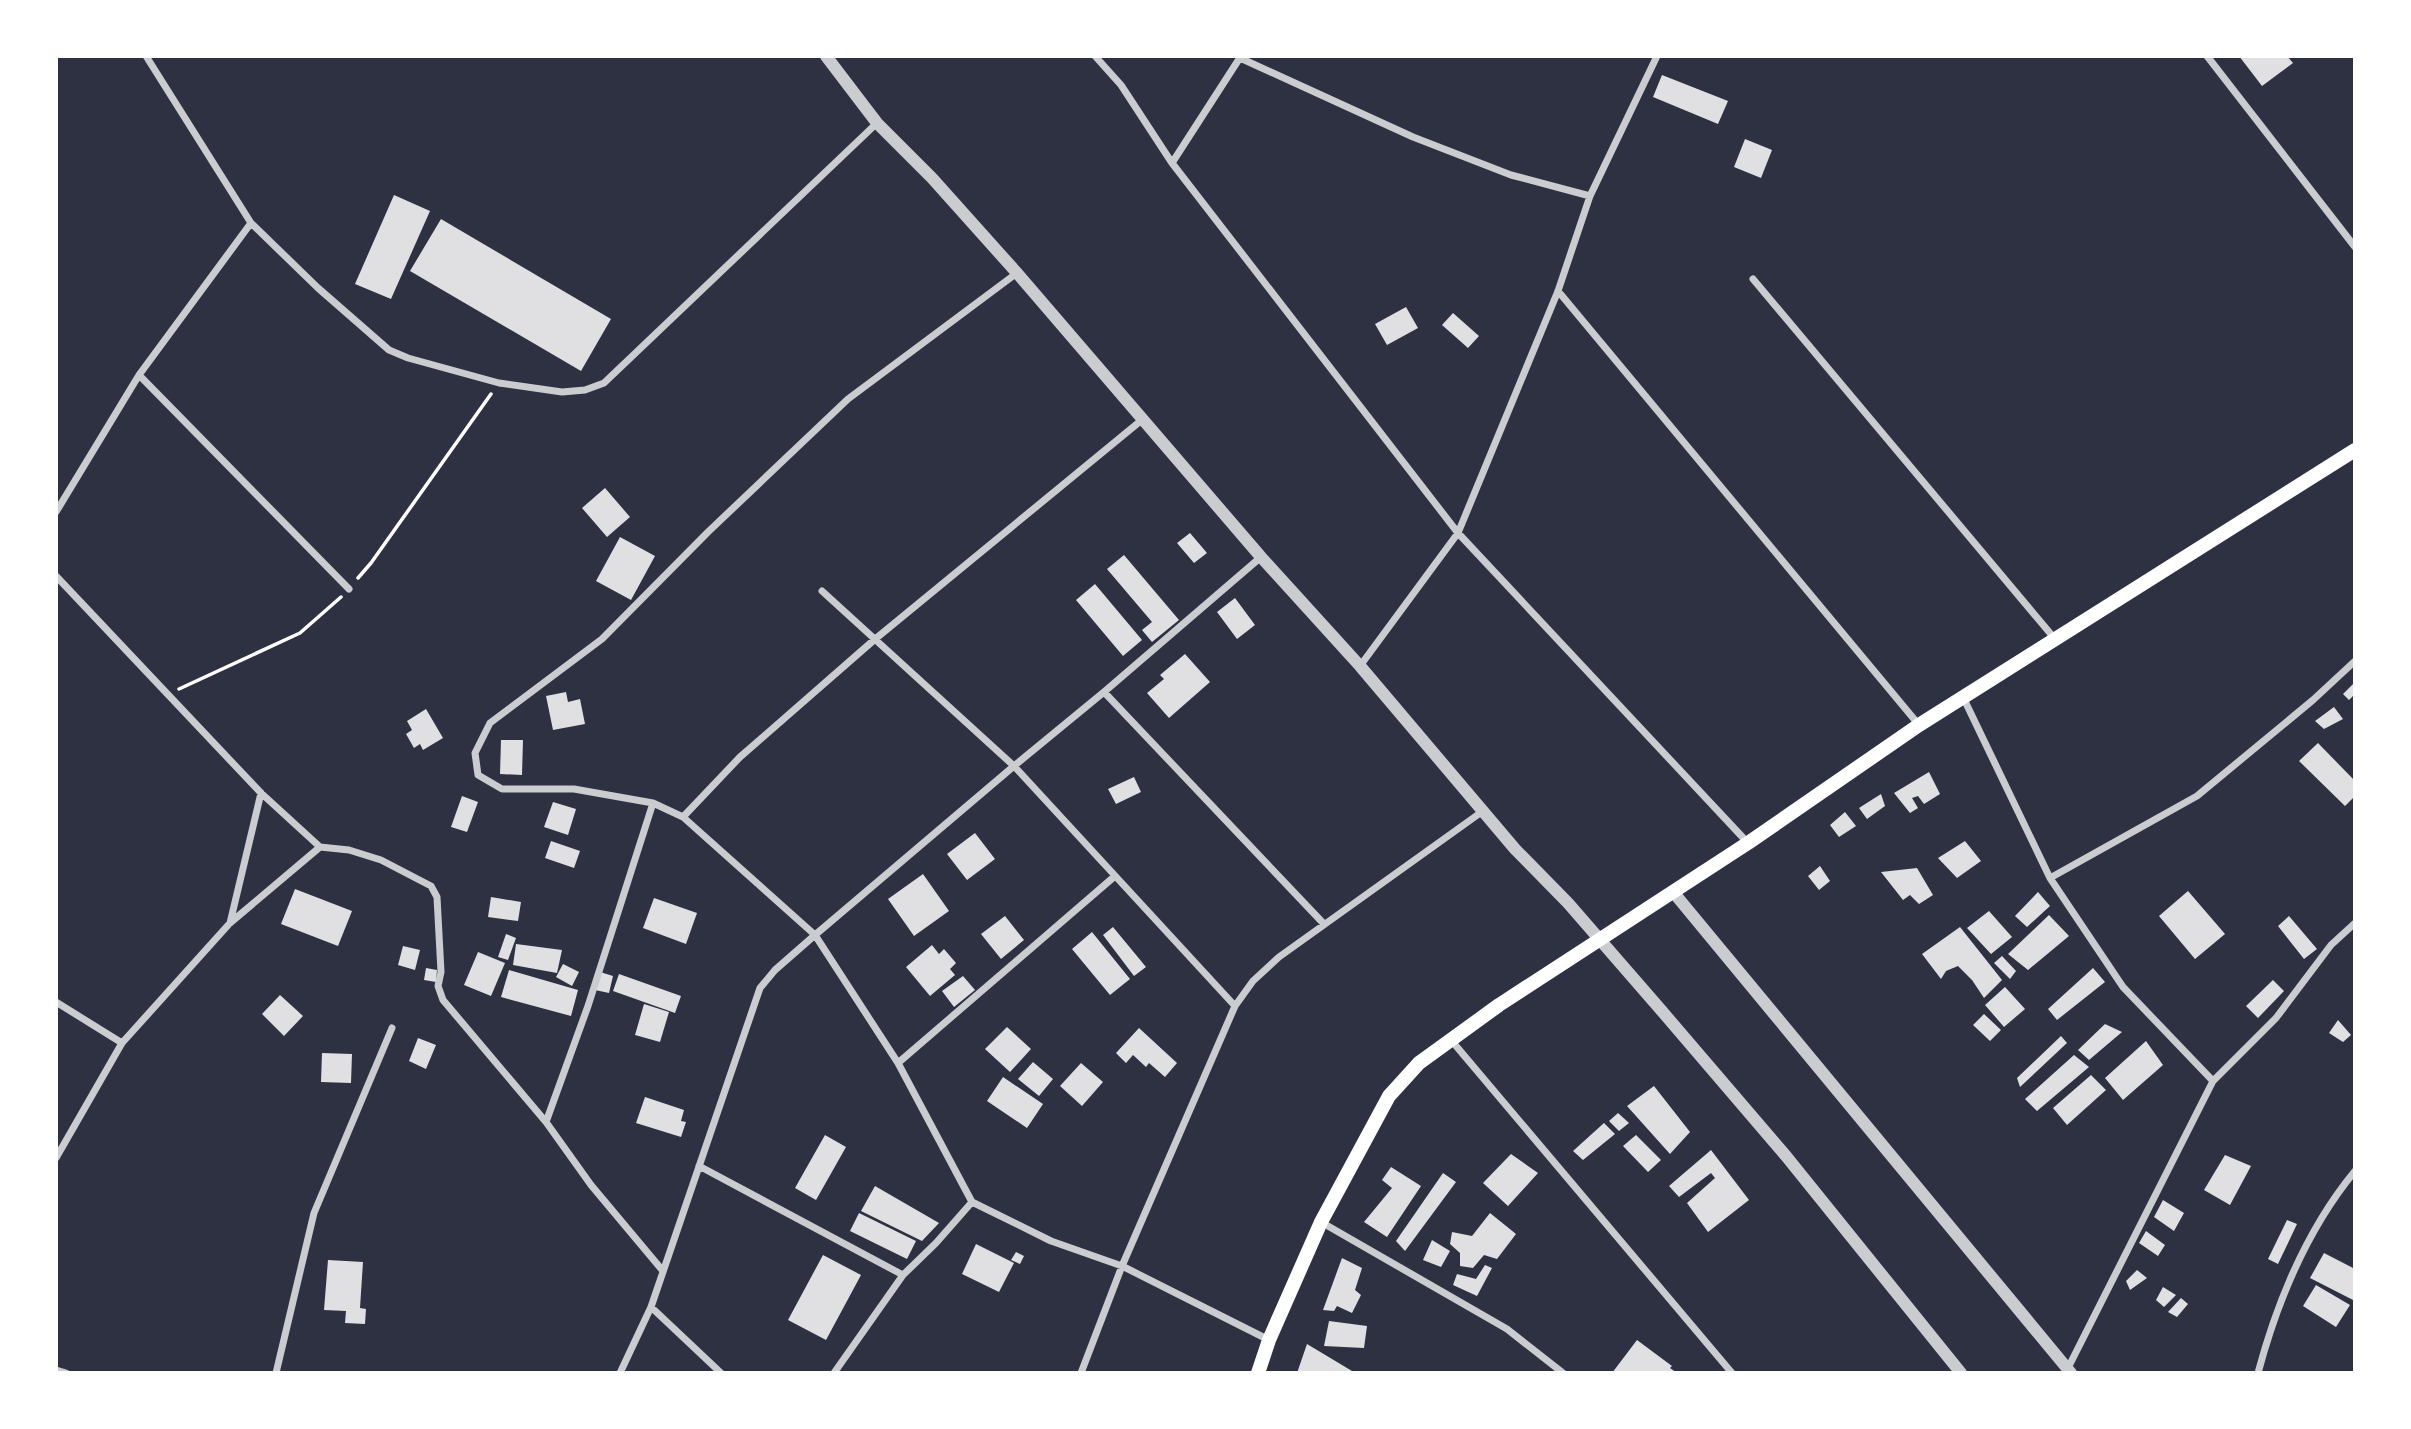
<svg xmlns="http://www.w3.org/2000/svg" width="2411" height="1429" viewBox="0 0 2411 1429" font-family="'IBM Plex Sans',sans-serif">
  <rect width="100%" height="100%" fill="#2d3142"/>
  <path fill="#e0e0e3" d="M2239,56h48l6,7 -31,23z
    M1662,75l66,26 -10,23 -65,-27z
    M1745,139l27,11 -11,28 -27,-11z
    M394,195l36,16 -39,88 -36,-15z
    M441,219l170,100 -30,52 -171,-100z
    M1406,307l12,21 -31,17 -12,-21z
    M1453,313l26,23 -11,12 -26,-23z
    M605,488l25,29 -23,20 -25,-29z
    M1190,533l17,20 -13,10 -17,-20z
    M620,537l35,19 -24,44 -35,-19z
    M1124,555l55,65 -27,22 -10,-12 10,-8 -45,-53z
    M1095,584l47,56 -19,16 -47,-56z
    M1235,598l20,27 -18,14 -20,-27z
    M1185,654l25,28 -41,36 -22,-25 17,-14 -4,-4z
    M2355,682v12l-6,6 -6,-6z
    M566,692l2,10 12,-3 5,25 -32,6 -7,-34z
    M2334,707l9,12 -19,10 -9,-8z
    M426,709l17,29 -20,12 -3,-6 -6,4 -8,-14 6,-4 -5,-9z
    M501,740h22l-1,35 -22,-1z
    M2318,743l37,38v15l-10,10 -46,-45z
    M1929,772l11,22 -16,10 -6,-8 -6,2 6,10 -8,5 -16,-20z
    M1134,777l7,15 -25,12 -8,-15z
    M1881,794l4,12 -18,13 -8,-11z
    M462,796l16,6 -11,30 -16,-5z
    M553,802l23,7 -8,26 -24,-8z
    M1845,812l11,14 -17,11 -9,-12z
    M975,833l20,26 -28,21 -20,-26z
    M551,841l29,10 -6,17 -29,-10z
    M1965,841l16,20 -24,17 -19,-20z
    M1820,866l10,15 -11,9 -11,-14z
    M1917,868l16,27 -14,9 -9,-9 -7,5 -22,-28z
    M923,874l26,37 -35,25 -26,-37z
    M295,889l57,22 -14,35 -57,-22z
    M2188,891l37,43 -30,25 -36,-43z
    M2038,892l12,14 -23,21 -12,-11z
    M491,897l30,5 -3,19 -30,-4z
    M654,898l43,15 -11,31 -43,-16z
    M1989,911l23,26 -21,17 -24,-26z
    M2049,915l20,21 -41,34 -20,-16z
    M1005,916l19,24 -23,19 -20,-25z
    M2289,916l28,33 -13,10 -26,-33z
    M1113,927l33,40 -12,9 -31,-41z
    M1960,927l42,53 -18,18 -12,-18 -14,-14 -12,5 -5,8 -19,-25z
    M1092,932l38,47 -20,16 -38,-46z
    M506,934l10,4 -8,22 -10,-3z
    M516,944l46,6 -5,23 -44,-8z
    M932,945l7,9 5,-5 12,14 -6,6 5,6 -25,21 -24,-29z
    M403,946l17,4 -5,20 -17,-5z
    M478,952l27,11 -14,33 -27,-11z
    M2002,956l14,15 -6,8 -16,-16z
    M563,964l16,8 -7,14 -16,-9z
    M426,968l11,2 -1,12 -12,-2z
    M2093,968l12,14 -48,38 -9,-11z
    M509,970l69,20 -7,26 -70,-19z
    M600,972l13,4 -4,17 -14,-3z
    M619,974l62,22 -6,17 -62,-22z
    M963,976l12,14 -21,17 -12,-16z
    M2273,980l11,11 -26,27 -12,-12z
    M2005,987l20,22 -21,18 -19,-22z
    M280,995l23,21 -19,20 -22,-22z
    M644,1004l25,8 -9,30 -25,-7z
    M1984,1014l17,16 -11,11 -17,-16z
    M2338,1020l13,15 -8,7 -14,-9z
    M2105,1024l17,8 -33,28 -11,-10z
    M1007,1027l24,22 -21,23 -25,-23z
    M1139,1028l38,35 -12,14 -16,-14 -3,4 -13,-12 -7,8 -10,-10z
    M2061,1036l6,7 -47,44 -3,-9z
    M418,1038l18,7 -10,24 -17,-8z
    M2146,1041l17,24 -40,35 -18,-22z
    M322,1053l30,1 -1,29 -30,-1z
    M2074,1055l15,12 -52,44 -12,-12z
    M1033,1062l20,17 -14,17 -21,-17z
    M1081,1063l22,19 -21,24 -22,-20z
    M2091,1075l15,15 -39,35 -14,-17z
    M1003,1077l40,27 -16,24 -40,-27z
    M1654,1086l36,46 -20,22 -43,-48z
    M645,1097l39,13 -3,11 5,1 -5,15 -45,-14z
    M1618,1113l11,10 -10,8 -10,-10z
    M1604,1123l11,11 -32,26 -10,-9z
    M825,1135l21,12 -30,53 -21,-12z
    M1636,1135l25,25 -13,12 -25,-26z
    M1711,1150l38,50 -41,32 -21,-29 28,-25 -4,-5 -32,24 -10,-11z
    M1511,1154l27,19 -30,33 -25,-23z
    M2225,1155l26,11 -21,39 -26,-15z
    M1391,1167l30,19 -34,51 -23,-15 28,-34 -10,-8z
    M1443,1173l13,9 -51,69 -9,-10z
    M875,1186l64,37 -17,18 -61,-30z
    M2163,1200l21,13 -10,18 -20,-14z
    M859,1213l57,28 -9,18 -57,-28z
    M1490,1213l26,21 -19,25 -13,-4 -11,13 -13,-2v-13l-10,-9 2,-12 20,4z
    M2287,1220l10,4 -19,40 -10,-5z
    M2146,1231l19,14 -7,11 -19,-13z
    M1432,1240l18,11 -9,16 -18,-7z
    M976,1244l38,19 -15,29 -37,-18z
    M1016,1252l8,4 -4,8 -9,-4z
    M2324,1253l31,16v32l-45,-23z
    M823,1255l38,20 -35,65 -38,-20z
    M1342,1258l20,10 -7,22 6,5 -9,18 -15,-7 -3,5 -11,-1z
    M328,1260l35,2 -3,46 6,1 -1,15 -20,-1 1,-12 -22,-1z
    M1485,1265l7,3 -15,28 -24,-11 4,-11 19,5z
    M2137,1270l10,8 -17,12 -4,-9z
    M2316,1285l34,20 -14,22 -33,-21z
    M2163,1287l13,8 -12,12 -8,-7z
    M2181,1298l7,6 -11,13 -9,-5z
    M1329,1321l38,5 -3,22 -40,-2z
    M1637,1340l35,26 -2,2 7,5h-65z
    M1307,1344l45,27 -1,2h-54z"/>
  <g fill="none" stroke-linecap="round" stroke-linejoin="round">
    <path stroke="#fff" stroke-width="3.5" d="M358,578l13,-15 120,-169
      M179,689l121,-56 41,-36"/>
    <path stroke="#caccd0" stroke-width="7" d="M146,56l105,167 67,65 71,62 19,8 91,25 63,9 23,-2 19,-7 273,-260
      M1095,56l26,29 51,78
      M1241,56l-69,107 286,370 290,310
      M2207,56l148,191
      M1240,58l173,79 98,38 79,21
      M1017,273l-169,126 -140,133 -106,107 -112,84 -15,30 3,22 24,14h72l79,14 30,14 132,118 83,128 74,139 79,39 71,25 147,74
      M1753,279l302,360
      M1558,291l361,434
      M139,375l210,214
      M56,512l83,-137 112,-152
      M56,576l205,217 59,54 29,3 32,10 50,26 6,11 4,75 -3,14 5,14 103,122 45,63 72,86
      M822,591l192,175 221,240
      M1360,666l98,-133 100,-242 32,-95 67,-140
      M1104,692l220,232
      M1963,697l87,181 73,109 90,94
      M683,817l57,-60 134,-117 269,-221
      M2050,878l147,-82 116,-96 42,-39
      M230,923l31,-130
      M56,1002l66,41
      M1451,1040l281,333
      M898,1063l217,-187
      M546,1122l42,-116 65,-203
      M56,1158l66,-115 108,-120 90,-76
      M699,1166l204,109
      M1321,1222l186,107 56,44
      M651,1307l70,66
      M2068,1368l145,-287 63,-63 55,-73 24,-22
      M56,1370l10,3
      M276,1373l38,-160 78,-185
      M620,1373l31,-66 109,-319 15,-18 40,-35 199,-169 90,-74 157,-135
      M834,1373l69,-98 33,-32 36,-41
      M1081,1373l41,-107 113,-260 18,-25 26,-24 204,-146
      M2258,1373c19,-71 50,-145 97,-202"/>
    <path stroke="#caccd0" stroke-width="12" d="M826,56l51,67 55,55 85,95 244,284 99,109 155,183 53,54 93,107 125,146 175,217
      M1674,893l397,480"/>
    <path stroke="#fff" stroke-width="14" d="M1258,1373l11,-33 52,-118 68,-126 30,-33 80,-58 249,-162 171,-118 436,-275"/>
  </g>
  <rect width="2411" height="1429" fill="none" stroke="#ffffff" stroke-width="116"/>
</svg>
